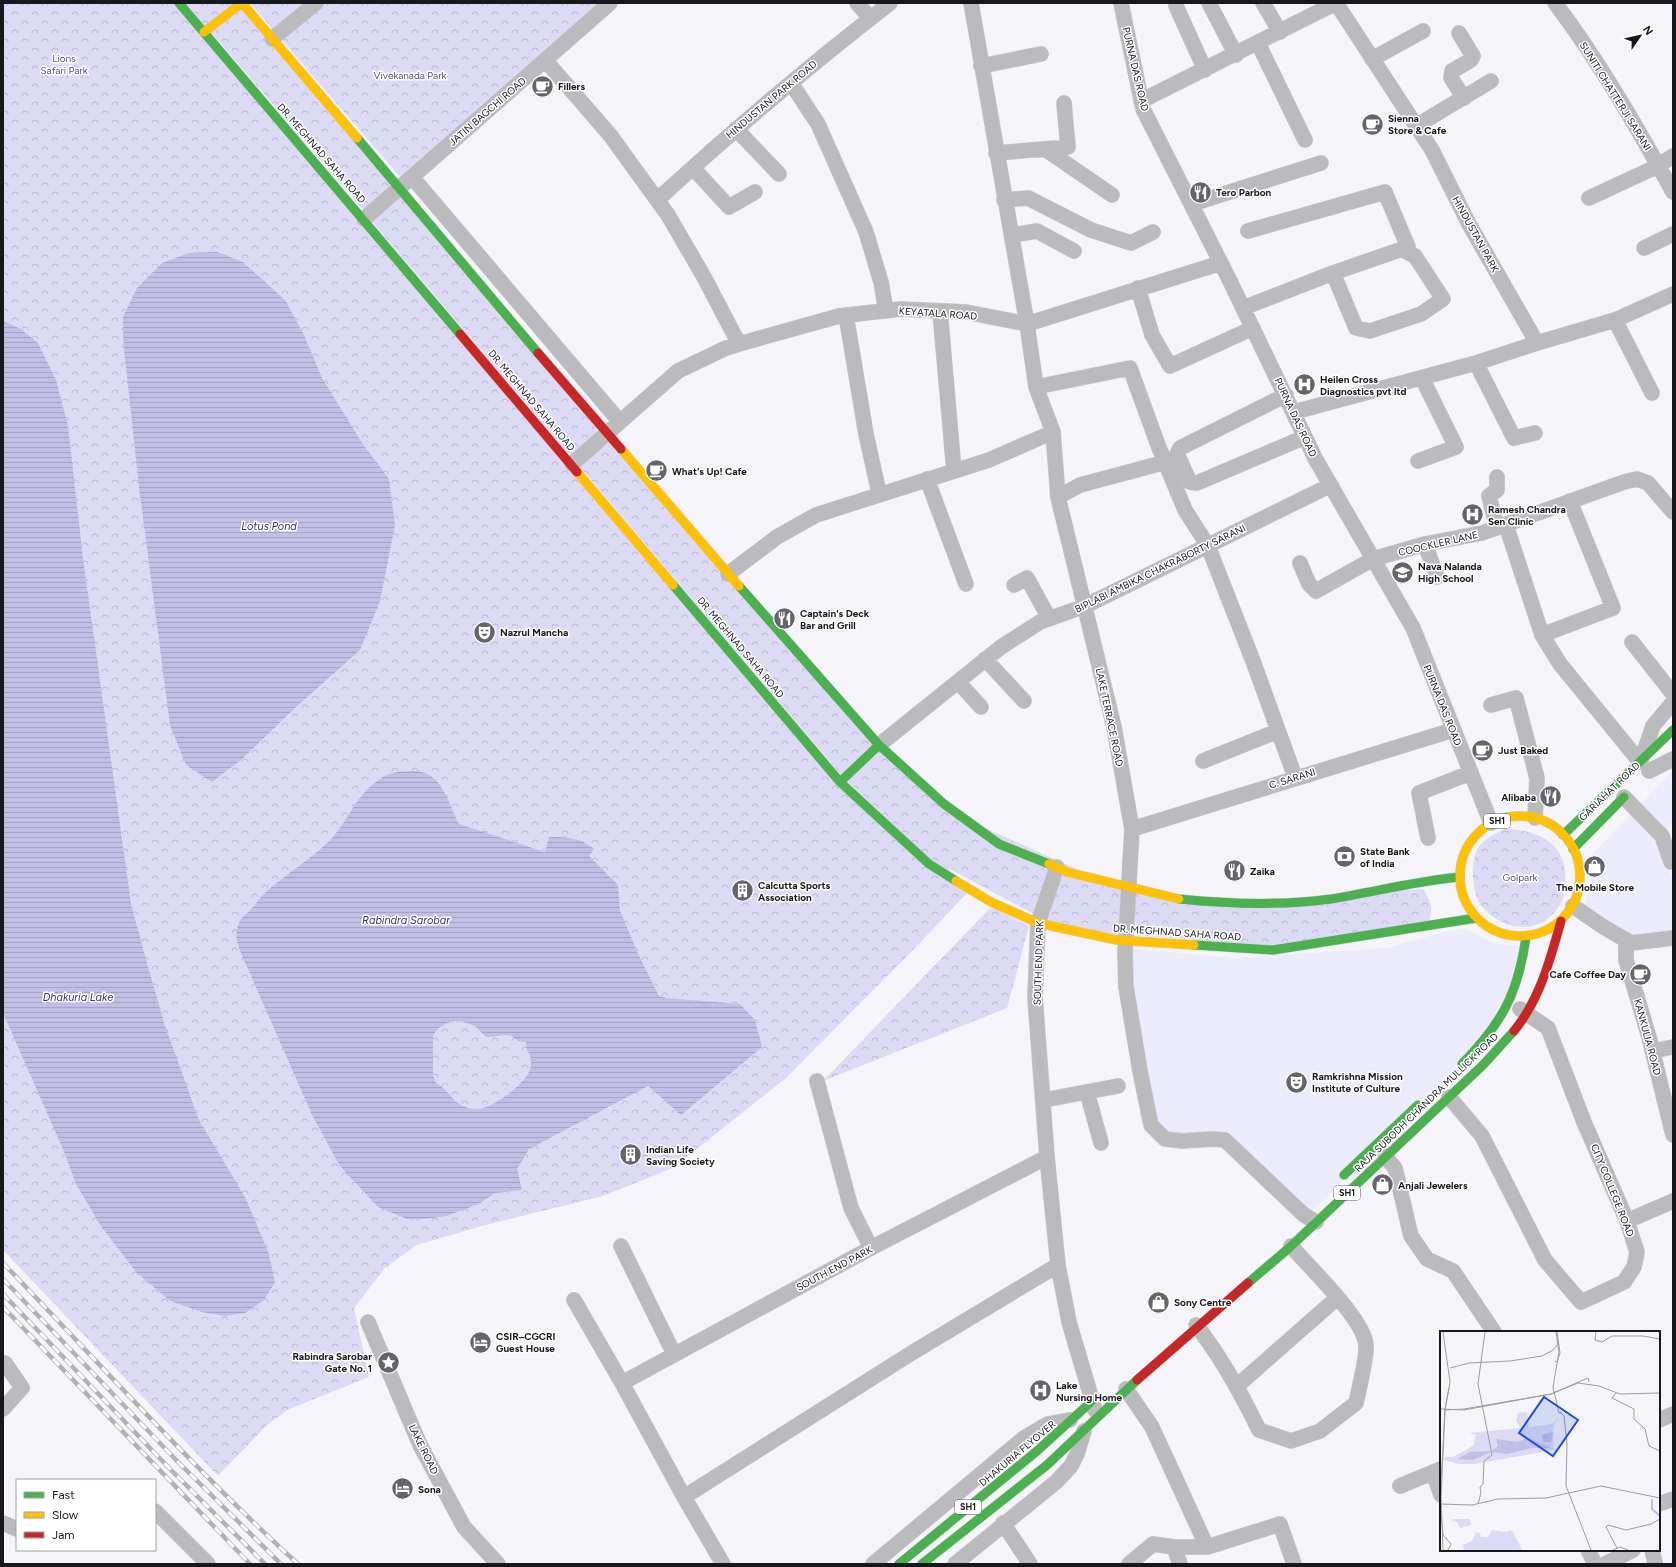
<svg xmlns="http://www.w3.org/2000/svg" width="1676" height="1567" viewBox="0 0 1676 1567" font-family="Figtree,sans-serif">
  <defs>
    <pattern id="forest-crowns" width="20" height="18" patternUnits="userSpaceOnUse"><rect width="20" height="18" fill="#dcdaf4"/><path d="M2 6a3 3 0 1 1 6 0M12 15a3 3 0 1 1 6 0" fill="none" stroke="#bcbad1"/></pattern>
    <pattern id="water-rules" width="6" height="5" patternUnits="userSpaceOnUse"><rect width="6" height="5" fill="#c2bfe6"/><path d="M0 2.5h6" fill="none" stroke="#a6a3c5"/></pattern>
  </defs>
  <rect width="100%" height="100%" fill="#f4f4f9"/>
  <path fill="#ecebfb" d="M1673,771v47l-10,22 10,43v50l-39,6 -50,-31 7,-25 -2,-26z
    M1466,929l30,15 28,2 -34,94 -183,175 -84,-81 -56,2 -13,-12 -30,-176 111,10 152,-10 60,-17z"/>
  <path fill="url(#forest-crowns)" d="M3,3h174l659,778 136,107 -62,65 -124,125 -113,90 -70,28 -125,31 -61,18 -32,23 -31,40 15,69 -82,33 -20,15 -49,51 -215,-226z
    M186,3h52l158,183 -30,27z
    M250,3h352l-200,176z
    M399,193l476,551 -33,32 -472,-557z
    M880,751l72,62 171,77 2,46 -78,-15 -116,-62 -84,-78z
    M1505,829c41,1 67,20 59,64 -2,12 -9,20 -18,27 -23,15 -51,4 -66,-16 -6,-9 -9,-32 -6,-42 1,-5 1,-11 4,-14 8,-10 16,-14 27,-19z
    M1423,889c8,12 10,19 6,33l-156,24 -137,-11 -3,-43 50,13z
    M991,907l38,19 -22,82 -184,73z"/>
  <path fill="url(#water-rules)" fill-rule="evenodd" d="M217,252l26,10 42,38 19,35 18,43 40,65 27,36 6,46 -15,76 -20,49 -65,58 -54,52 -29,22 -26,-17 -16,-40 -31,-238 -16,-148v-22l14,-29 25,-25 27,-10z
    M3,321l18,8 17,14 18,37 12,46 15,132 48,346 14,52 20,70 34,94 47,79 23,55 6,28 -11,18 -19,13 -20,3 -23,-4 -32,-11 -34,-29 -35,-46 -25,-42 -13,-35 -60,-136z
    M418,771c25,4 30,32 41,53l86,28 4,-15c17,0 31,0 45,12l-5,7 29,29 2,25 18,44 21,42 7,2 74,6 15,16 7,27 -81,68 -33,-29 -119,63 -12,20 5,21 -27,3 -16,11 -33,12 -22,3h-17l-29,-12 -38,-41 -27,-49 -69,-157c-5,-12 -11,-24 -5,-37 2,-6 8,-9 12,-14 5,-5 9,-11 14,-16 21,-20 48,-34 68,-56 18,-21 22,-41 47,-58 11,-8 24,-8 38,-8zM455,1021c7,1 16,2 21,6 4,3 7,9 12,10 11,1 19,-7 30,4l8,1 1,8c4,5 5,14 3,20 -5,14 -38,39 -53,39 -23,0 -25,-17 -42,-27l-2,-8v-38c3,-8 14,-14 22,-15z"/>
  <g fill="none" stroke-linecap="round" stroke-linejoin="round">
    <defs>
      <path id="street" d="M857,3l13,15
        M971,3l56,321 9,63 17,45 5,65 56,230 18,102 -7,124 1,34 14,84 11,54 14,14 17,2 30,-2 13,1 79,75 12,7
        M1121,3l22,106 86,170 87,181 97,168 78,195
        M1176,3v3l29,64
        M1209,3l27,52
        M1263,3l17,29
        M1555,3c44,58 83,126 118,189
        M1459,33l14,23 -2,4 -19,11 -1,7 13,20
        M272,39l44,-36
        M1258,43l47,97
        M1372,59l51,-28
        M545,60l65,75 58,80 36,62 35,67
        M981,66l60,-12
        M791,83l27,41 48,108 15,50 5,29
        M1141,101l195,-98 96,147 37,74 68,119 78,-23 58,-26
        M1416,126l75,-45
        M736,129l43,45
        M1045,149l67,46
        M996,153l72,-6 -4,-44
        M693,168l36,39 26,-15
        M412,177l208,245
        M1589,198l69,-32 15,-10
        M657,200c75,-69 152,-134 233,-197
        M1004,200l24,-2 63,32 40,13 22,-11
        M1192,204l129,-41
        M364,219l246,-216
        M1012,235l25,-4 37,20
        M1644,248l29,-14
        M1333,273l23,55 14,3 51,-17 22,-15 -28,-43 -14,-7
        M1138,288l14,47 18,31 83,-38
        M1243,308l90,-35 75,-26 -23,-55 -137,39
        M940,311l14,160
        M846,315l20,119 13,59
        M1615,320l37,73
        M1476,363l38,75 21,-5
        M1036,387l94,-19 28,77 27,65 23,36 45,115 42,116
        M1286,395l-106,53 -3,6 13,28 7,1 108,-46
        M1294,412l182,-49 61,-20
        M1418,461l38,-14 -34,-69
        M572,464l106,-93 48,-23 13,-4 100,-28 62,-7 65,3 61,12 194,-61
        M927,479l39,105
        M1058,497l22,-12 86,-23
        M1506,525l36,110 18,29 80,98
        M1497,528l-8,-32 8,-6v-13
        M1425,544l12,33
        M1300,563l9,21 7,7 57,-32 52,-15 57,-11 142,-51 13,-3 11,4 25,29
        M728,574l49,-37 39,-22 173,-55 64,-28
        M1014,585l13,-7 22,40
        M1542,635l71,-27 -43,-107
        M1632,642l41,52
        M985,659l39,42
        M958,682l23,25
        M1491,705l25,-7 21,80 -2,40
        M879,745l122,-98 39,-25 45,-16 246,-121
        M1642,758l11,-32 20,-24
        M1203,761l75,-30
        M1649,771l24,-12
        M1624,797l38,39 9,26 2,-1
        M1132,829l321,-99
        M1428,838l-9,-45 51,-20
        M1057,867l-19,56 -3,74 12,160 11,108 11,57 26,88
        M1573,906l29,20 29,17 42,-5
        M1626,940v20l23,77 24,98
        M1652,1051l21,-4
        M817,1081l34,127 20,40
        M1087,1092l14,51
        M1449,1097l33,39 63,124 36,42 43,-20 10,-15 3,-15 -10,-31 -43,-99 -36,-94 -28,-19
        M1044,1100l74,-14
        M1385,1156l10,12 16,68 16,23 26,12 41,61
        M1627,1221l46,-20
        M621,1246l53,108
        M574,1300l48,83 62,114
        M368,1322l52,123 44,82 34,37
        M1196,1325c26,33 45,68 63,105l32,11 29,-10 36,-28c3,-14 11,-45 10,-58 -2,-26 -56,-77 -75,-99
        M622,1383l249,-135 176,-91
        M1237,1386l100,-88
        M1126,1389l26,38 55,120
        M3,1409l19,-21 -17,-25
        M1659,1420l14,-6
        M1433,1473l8,22
        M1400,1486l41,-17
        M1659,1504l14,-5
        M155,1511l53,53
        M3,1523l14,6
        M1003,1523l27,41
        M1174,1547l6,17
        M1588,1550l7,14
        M1652,1550l3,13
        M723,1564l-39,-67 226,-143 148,-89
        M873,1564l151,-126 24,-14 22,-4
        M955,1564l101,-82 15,-16 6,-12 7,-23
        M1129,1564l24,-20 21,3h33l73,-23 14,40
        M1605,1564l28,-14"/>
      <path id="fast" d="M179,3l281,331
        M357,138l181,215
        M673,585l167,197 89,82 27,17
        M739,586l140,159 65,59 55,40 50,20
        M840,782l39,-37
        M1563,835l110,-105
        M1573,849l51,-52
        M1179,899c50,5 102,7 152,0 43,-7 85,-18 129,-22
        M1194,945l79,5 203,-32
        M1462,1064c40,-41 56,-70 64,-127
        M1344,1175l74,-70
        M1248,1283l41,-35 194,-183 31,-34
        M899,1564l138,-113 55,-50
        M922,1564l125,-99 90,-85"/>
      <path id="slow" d="M242,3l115,135
        M204,32l38,-29
        M621,449l118,137
        M577,472l96,113
        M1460 876a60 60 0 1 1 120 0a60 60 0 1 1-120 0Z
        M1049,864l18,8 112,27
        M956,881l35,21 47,21 79,17 77,5"/>
      <path id="jam" d="M460,334l117,138
        M538,353l83,96
        M1514,1031c26,-32 36,-71 47,-110
        M1137,1380l111,-97"/>
    </defs>
    <use href="#street" stroke="#d1d1d5" stroke-width="16"/>
    <use href="#fast" stroke="#d1d1d5" stroke-width="10"/>
    <use href="#slow" stroke="#d1d1d5" stroke-width="10"/>
    <use href="#jam" stroke="#d1d1d5" stroke-width="10"/>
    <use href="#street" stroke="#bbbbbe" stroke-width="15"/>
    <use href="#fast" stroke="#4caf50" stroke-width="9"/>
    <use href="#slow" stroke="#ffc107" stroke-width="9"/>
    <use href="#jam" stroke="#c62828" stroke-width="9"/>
    <defs>
      <path id="rail" d="M3,1263c97,101 191,206 295,301
        M3,1279l175,183 103,102
        M3,1294l167,175 95,95
        M3,1307l247,257"/>
    </defs>
    <use href="#rail" stroke="#b2b2b5" stroke-width="4.5"/>
    <use href="#rail" stroke="#fff" stroke-width="3" stroke-dasharray="9" stroke-linecap="butt"/>
  </g>
  <defs>
    <symbol id="cafe-disc" viewBox="-11 -11 22 22"><circle r="9.5" fill="#64646b" stroke="#fff"/><path d="M-5.5-4.5H6V0H3Q3 3.5 0 3.5H-2.5Q-5.5 3.5-5.5 0ZM3-3.2v2h1.7v-2ZM-6 4.5H4V6H-6Z" fill="#fff"/></symbol>
    <symbol id="restaurant-disc" viewBox="-11 -11 22 22"><circle r="9.5" fill="#64646b" stroke="#fff"/><path d="M-5-6h1v4h1v-4h1v4h1v-4h1v5L-1.5 .5V6h-2V.5L-5-1ZM5-6V6H3V1.5H1.5Q1.5-4 5-6Z" fill="#fff"/></symbol>
    <symbol id="hospital-disc" viewBox="-11 -11 22 22"><circle r="9.5" fill="#64646b" stroke="#fff"/><path d="M-5-5h3v3.5h4V-5h3V5h-3V1.5h-4V5h-3Z" fill="#fff"/></symbol>
    <symbol id="school-disc" viewBox="-11 -11 22 22"><circle r="9.5" fill="#64646b" stroke="#fff"/><path d="M0-5L7-2L0 1L-7-2ZM-4 1L0 2.5L4 1V4Q0 6-4 4Z" fill="#fff"/></symbol>
    <symbol id="theatre-disc" viewBox="-11 -11 22 22"><circle r="9.5" fill="#64646b" stroke="#fff"/><path d="M-5-5.5Q0-4 5-5.5V0Q5 5 0 6Q-5 5-5 0ZM-3.3-2.5H-1v1.5H-3.3ZM1-2.5H3.3v1.5H1ZM-2.8 1Q0 5.5 2.8 1Z" fill="#fff"/></symbol>
    <symbol id="bank-disc" viewBox="-11 -11 22 22"><circle r="9.5" fill="#64646b" stroke="#fff"/><path d="M-6-4H6V4H-6ZM0-2.3a2.3 2.3 0 1 0 0 4.6a2.3 2.3 0 1 0 0-4.6Z" fill="#fff"/></symbol>
    <symbol id="shop-disc" viewBox="-11 -11 22 22"><circle r="9.5" fill="#64646b" stroke="#fff"/><path d="M-5-2.5h2.3a2.7 3.5 0 0 1 5.4 0H5L5.5 6h-11ZM-1.5-2.5h3a1.5 2.3 0 0 0-3 0Z" fill="#fff"/></symbol>
    <symbol id="building-disc" viewBox="-11 -11 22 22"><circle r="9.5" fill="#64646b" stroke="#fff"/><path d="M-4-6H4V6H1V3H-1V6H-4ZM-2.5-4.3h1.7v1.8h-1.7ZM.8-4.3h1.7v1.8H.8ZM-2.5-1h1.7V.8h-1.7ZM.8-1h1.7V.8H.8Z" fill="#fff"/></symbol>
    <symbol id="hotel-disc" viewBox="-11 -11 22 22"><circle r="9.5" fill="#64646b" stroke="#fff"/><path d="M-6-4.5h1.5V1H6V5H4.5V3h-9V5H-6ZM-4 0a1.8 1.8 0 1 1 3.6 0ZM.5 0V-2.5h3Q6-2.5 6 0Z" fill="#fff"/></symbol>
    <symbol id="sight-disc" viewBox="-11 -11 22 22"><circle r="9.5" fill="#64646b" stroke="#fff"/><path d="M0-6L1.8-2.2L6-1.7L2.9 1.2L3.7 5.4L0 3.3L-3.7 5.4L-2.9 1.2L-6-1.7L-1.8-2.2Z" fill="#fff"/></symbol>
  </defs>
  <g fill-rule="evenodd">
    <use href="#cafe-disc" x="530" y="74" width="25" height="25"/>
    <use href="#cafe-disc" x="1360" y="112" width="25" height="25"/>
    <use href="#restaurant-disc" x="1188" y="180" width="25" height="25"/>
    <use href="#hospital-disc" x="1292" y="372" width="25" height="25"/>
    <use href="#cafe-disc" x="644" y="458" width="25" height="25"/>
    <use href="#hospital-disc" x="1460" y="502" width="25" height="25"/>
    <use href="#school-disc" x="1390" y="560" width="25" height="25"/>
    <use href="#restaurant-disc" x="772" y="606" width="25" height="25"/>
    <use href="#theatre-disc" x="472" y="620" width="25" height="25"/>
    <use href="#cafe-disc" x="1470" y="738" width="25" height="25"/>
    <use href="#restaurant-disc" x="1538" y="784" width="25" height="25"/>
    <use href="#bank-disc" x="1332" y="844" width="25" height="25"/>
    <use href="#shop-disc" x="1582" y="854" width="25" height="25"/>
    <use href="#restaurant-disc" x="1222" y="858" width="25" height="25"/>
    <use href="#building-disc" x="730" y="878" width="25" height="25"/>
    <use href="#cafe-disc" x="1628" y="962" width="25" height="25"/>
    <use href="#theatre-disc" x="1284" y="1070" width="25" height="25"/>
    <use href="#building-disc" x="618" y="1142" width="25" height="25"/>
    <use href="#shop-disc" x="1370" y="1172" width="25" height="25"/>
    <use href="#shop-disc" x="1146" y="1290" width="25" height="25"/>
    <use href="#hotel-disc" x="468" y="1330" width="25" height="25"/>
    <use href="#sight-disc" x="376" y="1350" width="25" height="25"/>
    <use href="#hospital-disc" x="1028" y="1378" width="25" height="25"/>
    <use href="#hotel-disc" x="390" y="1476" width="25" height="25"/>
  </g>
  <g text-anchor="middle" stroke-width="3" stroke-linejoin="round" paint-order="stroke">
    <g fill="#fff" stroke="#5d5d62" stroke-width="1">
      <rect x="1484" y="814" width="26" height="14" rx="3"/>
      <rect x="1334" y="1186" width="26" height="14" rx="3"/>
      <rect x="955" y="1500" width="26" height="14" rx="3"/>
    </g>
    <g font-size="9" font-weight="bold" fill="#17171e">
      <text x="1497" y="824">SH1</text>
      <text x="1347" y="1196">SH1</text>
      <text x="968" y="1510">SH1</text>
    </g>
    <g font-size="10" fill="#564b8e" stroke="#fff">
      <text x="64" y="62">Lions<tspan x="64" dy="12">Safari Park</tspan></text>
      <text x="410" y="79">Vivekanada Park</text>
      <text x="1520" y="881">Golpark</text>
    </g>
    <g font-size="10" fill="#17171e" stroke="#fff">
      <text transform="translate(1136 69) rotate(77)" y="4">PURNA DAS ROAD</text>
      <text transform="translate(1616 96) rotate(58)" y="4">SUNITI CHATTERJI SARANI</text>
      <text transform="translate(771 99) rotate(-40)" y="4">HINDUSTAN PARK ROAD</text>
      <text transform="translate(487 111) rotate(-41)" y="4">JATIN BAGCHI ROAD</text>
      <text transform="translate(322 153) rotate(49)" y="4">DR. MEGHNAD SAHA ROAD</text>
      <text transform="translate(1476 234) rotate(61)" y="4">HINDUSTAN PARK</text>
      <text transform="translate(938 313) rotate(4)" y="4">KEYATALA ROAD</text>
      <text transform="translate(532 400) rotate(50)" y="4">DR. MEGHNAD SAHA ROAD</text>
      <text transform="translate(1296 417) rotate(65)" y="4">PURNA DAS ROAD</text>
      <text transform="translate(1438 543) rotate(-13)" y="4">COOCKLER LANE</text>
      <text transform="translate(1160 568) rotate(-26)" y="4">BIPLABI AMBIKA CHAKRABORTY SARANI</text>
      <text transform="translate(741 647) rotate(50)" y="4">DR. MEGHNAD SAHA ROAD</text>
      <text transform="translate(1443 705) rotate(68)" y="4">PURNA DAS ROAD</text>
      <text transform="translate(1110 717) rotate(78)" y="4">LAKE TERRACE ROAD</text>
      <text transform="translate(1292 778) rotate(-17)" y="4">C. SARANI</text>
      <text transform="translate(1609 791) rotate(-44)" y="4">GARIAHAT ROAD</text>
      <text transform="translate(1177 932) rotate(4)" y="4">DR. MEGHNAD SAHA ROAD</text>
      <text transform="translate(1038 963) rotate(-88)" y="4">SOUTH END PARK</text>
      <text transform="translate(1648 1037) rotate(75)" y="4">KANKULIA ROAD</text>
      <text transform="translate(1426 1102) rotate(-44)" y="4">RAJA SUBODH CHANDRA MULLICK ROAD</text>
      <text transform="translate(1613 1190) rotate(68)" y="4">CITY COLLEGE ROAD</text>
      <text transform="translate(834 1268) rotate(-28)" y="4">SOUTH END PARK</text>
      <text transform="translate(424 1449) rotate(64)" y="4">LAKE ROAD</text>
      <text transform="translate(1017 1453) rotate(-40)" y="4">DHAKURIA FLYOVER</text>
    </g>
    <g font-size="10" font-weight="bold" fill="#17171e" stroke="#fff" text-anchor="start">
      <text x="558" y="90">Fillers</text>
      <text x="1388" y="122">Sienna<tspan x="1388" dy="12">Store &amp; Cafe</tspan></text>
      <text x="1216" y="196">Tero Parbon</text>
      <text x="1320" y="383">Heilen Cross<tspan x="1320" dy="12">Diagnostics pvt ltd</tspan></text>
      <text x="672" y="475">What's Up! Cafe</text>
      <text x="1488" y="513">Ramesh Chandra<tspan x="1488" dy="12">Sen Clinic</tspan></text>
      <text x="1418" y="570">Nava Nalanda<tspan x="1418" dy="12">High School</tspan></text>
      <text x="800" y="617">Captain's Deck<tspan x="800" dy="12">Bar and Grill</tspan></text>
      <text x="500" y="636">Nazrul Mancha</text>
      <text x="1498" y="754">Just Baked</text>
      <text x="1536" y="801" text-anchor="end">Alibaba</text>
      <text x="1360" y="855">State Bank<tspan x="1360" dy="12">of India</tspan></text>
      <text x="1250" y="875">Zaika</text>
      <text x="758" y="889">Calcutta Sports<tspan x="758" dy="12">Association</tspan></text>
      <text x="1595" y="891" text-anchor="middle">The Mobile Store</text>
      <text x="1626" y="978" text-anchor="end">Cafe Coffee Day</text>
      <text x="1312" y="1080">Ramkrishna Mission<tspan x="1312" dy="12">Institute of Culture</tspan></text>
      <text x="646" y="1153">Indian Life<tspan x="646" dy="12">Saving Society</tspan></text>
      <text x="1398" y="1189">Anjali Jewelers</text>
      <text x="1174" y="1306">Sony Centre</text>
      <text x="496" y="1340">CSIR–CGCRI<tspan x="496" dy="12">Guest House</tspan></text>
      <text x="372" y="1360" text-anchor="end">Rabindra Sarobar<tspan x="372" dy="12">Gate No. 1</tspan></text>
      <text x="1056" y="1389">Lake<tspan x="1056" dy="12">Nursing Home</tspan></text>
      <text x="418" y="1493">Sona</text>
    </g>
    <g font-size="11" font-style="italic" fill="#3c2f70" stroke="#fff">
      <text x="269" y="530">Lotus Pond</text>
      <text x="406" y="924">Rabindra Sarobar</text>
      <text x="78" y="1001">Dhakuria Lake</text>
    </g>
  </g>
  <g transform="translate(1440 1331)">
    <rect width="220" height="220" fill="#f4f4f9"/>
    <path d="M52,199l15,2 2,-2 4,2 9,18h-58l-1,-5 9,-4 4,-9 4,1 1,4h7z" fill="#dcdaf4"/>
    <path d="M87,81l2,15 23,-3 8,-8 -6,8 1,7 -2,-6 1,25 -80,14h-16l-14,-4 1,-3h8l20,-11 3,-11 -7,-2 52,-5 -5,-7 2,-8z" fill="#dcdaf4"/>
    <path d="M13,188h17l1,6 -11,3 -3,-6 -5,-1z" fill="#dcdaf4"/>
    <path d="M113,101l-2,10h-8l-1,-7zM87,107l24,10h-20l-24,6 -16,-2 -18,8 -16,-1 13,-7 22,-1 6,-5 -2,-7 22,3z" fill="#c2bfe6"/>
    <path fill="none" stroke="#c2bfe6" stroke-width="2" d="M212,168v10l8,7"/>
    <path fill="none" stroke="#9c9ca1" stroke-width="1" d="M116,1l3,20 -6,35 6,26h3M156,1l-1,8 7,2 10,-6h31l17,3M115,30l2,1 3,-9 -3,-21M10,37l19,-5 41,-2 32,-5 11,-6 6,-7M176,62l-4,5 22,11v10l11,10 4,17 11,5M0,78l24,1 87,-16 27,-11 21,3 21,8 40,-1M4,79l20,-1 87,-15 37,-16 1,4M120,81l4,4 3,28 -1,42 25,64M0,173l32,1 26,-6 48,-1 55,-12 59,12M38,173l3,-11 -1,-6 3,-3 1,-23 8,-6 -14,-71 7,-52M177,217l-11,-21 2,-2 18,5 25,-6 9,-5M3,219l-2,-53 4,-87 5,-28 -7,-50M8,219l3,-6 -8,-9 -3,-33 5,-93 4,-21M173,219l7,-3 8,3"/>
    <path fill="#1d4ed8" fill-opacity="0.15" stroke="#1d4ed8" stroke-width="2" d="M104,66l34,23 -25,36 -34,-23z"/>
    <rect width="220" height="220" fill="none" stroke="#17171e" stroke-width="2"/>
  </g>
  <rect width="1676" height="1567" fill="none" stroke="#17171e" stroke-width="8"/>
  <rect x="16" y="1479" width="140" height="72" fill="#ffffff" stroke="#a2a2a5"/>
  <rect x="24" y="1492" width="20" height="6" fill="#4caf50" stroke="#a2a2a5"/>
  <text x="52" y="1499" font-size="12" fill="#17171e">Fast</text>
  <rect x="24" y="1512" width="20" height="6" fill="#ffc107" stroke="#a2a2a5"/>
  <text x="52" y="1519" font-size="12" fill="#17171e">Slow</text>
  <rect x="24" y="1532" width="20" height="6" fill="#c62828" stroke="#a2a2a5"/>
  <text x="52" y="1539" font-size="12" fill="#17171e">Jam</text>
  <g transform="translate(1640 36) rotate(56)" stroke="#ffffff" stroke-width="3" paint-order="stroke">
  <path d="M0-3L7 15L0 10L-7 15Z" fill="#17171e"/>
  <text y="-6" font-size="11" font-weight="bold" text-anchor="middle" fill="#17171e">N</text>
  </g>
</svg>
